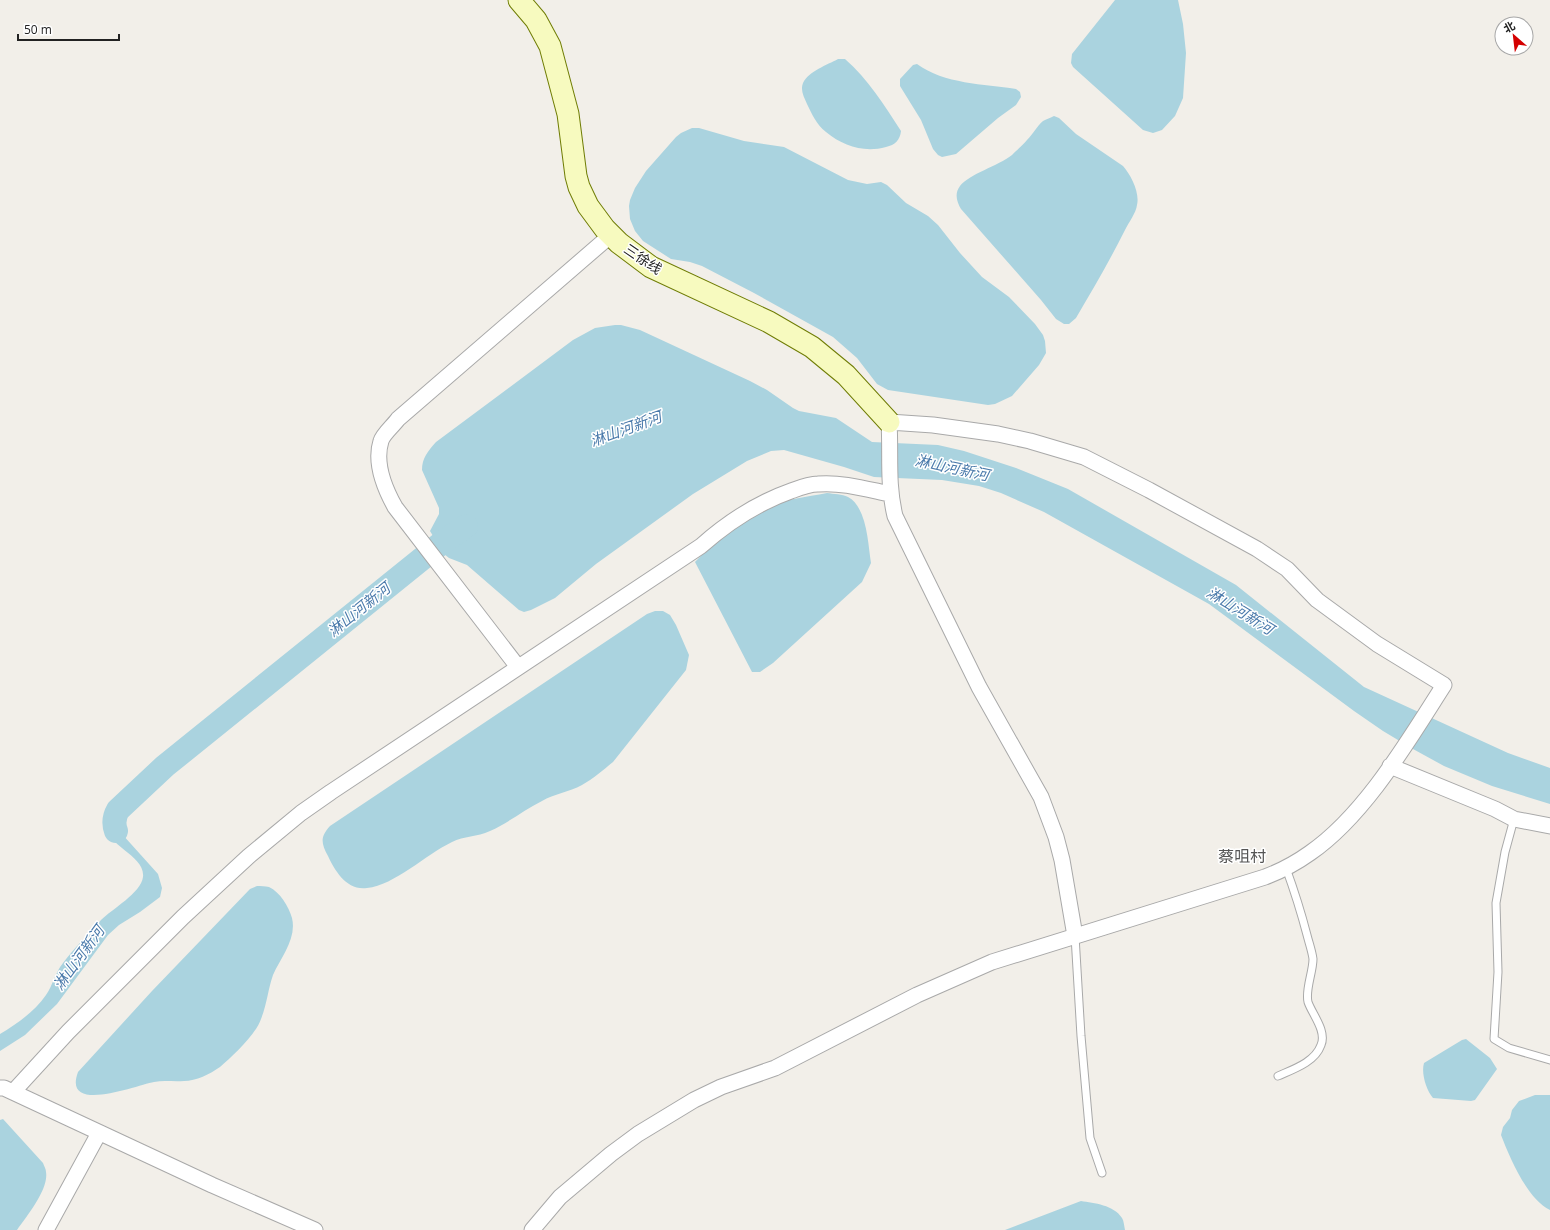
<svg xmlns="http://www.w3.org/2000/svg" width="1550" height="1230" viewBox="0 0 1550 1230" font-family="'Open Sans','Noto Sans SC',sans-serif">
  <rect width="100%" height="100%" fill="#f2efe9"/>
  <path fill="#aad3df" d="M1115,0h63l5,24 3,29 -3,45 -8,18 -13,14 -9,3 -10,-3 -70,-63 -2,-4 1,-9z
    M838,59h7c23,20 39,46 56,72 -1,9 -6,14 -15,16 -22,6 -43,-1 -60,-15 -10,-8 -14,-18 -19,-28 -3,-7 -7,-14 -4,-21 6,-12 24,-18 35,-24z
    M917,64c27,20 67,20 99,25l4,3 1,5 -5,8 -18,13 -42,36 -14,3 -4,-2 -5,-6 -12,-29 -21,-34v-7l13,-14z
    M1054,116l5,2 17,16 47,32c8,9 17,27 14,39 -1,8 -8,17 -12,25 -15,30 -32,59 -49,88l-7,6h-5l-8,-5 -15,-19 -80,-91c-4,-7 -7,-15 -1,-23 9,-12 38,-20 52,-31 5,-5 11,-10 15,-15 6,-6 10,-14 16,-19 3,-2 8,-3 11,-5z
    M692,128h7l45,13 40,6 64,33 19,4 14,-2 6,3 19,18 22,13 10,9 22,28 22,24 27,20 26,27 8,11 2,6 1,12 -7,12 -27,31 -17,8 -7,1 -100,-15 -11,-6 -20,-26 -24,-21 -79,-44 -52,-27 -12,-4 -19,-3 -28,-18 -8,-10 -5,-12 -1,-13 1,-6 5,-12 11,-17 30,-34 5,-4z
    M615,325h6l19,5 110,51 17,9 26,18 6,3 37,7 36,24 66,3 26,6 52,17 52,21 168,96 128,102 144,66 42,15v36l-58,-18 -48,-20 -31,-17 -30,-18 -29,-20 -145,-107 -165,-92 -43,-19 -22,-7 -37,-6 -68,-3 -30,-10 -60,-17 -13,1 -24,10 -54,33 -97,70 -41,34 -24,12 -7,2 -5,-2 -52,-45 -18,-7 -5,-4 -14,-23 9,-17v-6l-17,-38c0,-12 6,-19 14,-28l137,-102 22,-12z
    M827,493c7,1 15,1 21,4 19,10 20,47 23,66l-9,19 -89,81 -13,9h-8l-57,-110c20,-21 43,-41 70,-54 18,-9 42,-11 62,-15z
    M655,611h8l7,4 6,10 13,30 -3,15 -73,92c-10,8 -20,17 -31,23 -13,7 -28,9 -40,16 -18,9 -34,22 -52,30 -13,6 -26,5 -38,11 -27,13 -57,43 -85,46 -20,3 -32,-17 -39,-32 -7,-13 -8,-19 2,-30l317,-212z
    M120,800l9,5c-9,11 -15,14 -7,29l36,40 4,14 -2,9 -20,15 -21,13 -11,10 -51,69 -32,31 -25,16v-17c17,-10 35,-23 46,-39 7,-10 9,-22 17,-32 11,-15 26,-29 38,-43 11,-11 40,-27 42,-43 3,-24 -46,-32 -36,-61 2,-5 9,-11 13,-16z
    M257,886c4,0 8,0 12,1 11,5 20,20 23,31 5,21 -11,39 -19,57 -5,14 -6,29 -12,44 -5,15 -28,37 -41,48 -10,7 -24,14 -36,14 -10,1 -20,-1 -30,1 -17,3 -92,33 -76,-10l74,-81 98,-102z
    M1466,1039l24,19 7,11 -22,31 -4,1 -38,-3c-7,-8 -12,-25 -9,-35l38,-23z
    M1535,1095h15v115c-23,-11 -40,-52 -49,-75l2,-8 7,-9 2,-8 7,-9z
    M3,1119l40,44c1,3 3,6 3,9 3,17 -19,44 -29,58h-17v-110z
    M1081,1201c13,2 33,4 41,17 2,3 2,8 3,12h-120z"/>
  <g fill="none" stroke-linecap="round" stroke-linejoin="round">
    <path stroke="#aad3df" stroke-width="24" d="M116,831c-3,-8 -2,-14 2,-21l47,-44 274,-221 27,-19"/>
    <defs>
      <path id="lane" d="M1514,819l-9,33 -9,51 2,69 -4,67 15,9 41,12
        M1075,936l6,100 9,102 12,35
        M1278,1076c16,-7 37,-14 43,-31 6,-14 -9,-31 -13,-43 -3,-12 5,-30 5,-43 -1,-8 -4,-16 -6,-24 -6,-23 -13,-45 -21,-67"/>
      <path id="street" d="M518,667l-123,-160c-10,-18 -21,-44 -14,-66 2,-7 12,-15 17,-22l213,-184
        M1390,766l105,43 19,10 36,7
        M0,1088h4l208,97 103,45
        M13,1092l55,-60 115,-115 66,-61 52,-43 30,-21 370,-246c27,-24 56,-43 90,-55 8,-3 18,-7 27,-7 24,-2 48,5 72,10
        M46,1230l53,-97
        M532,1230l28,-33 51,-43 27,-20 56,-34 27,-13 54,-19 142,-73 75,-33 273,-85c16,-6 31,-14 45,-24 55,-38 98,-112 134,-168l-67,-41 -60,-44 -30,-31 -30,-20 -108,-59 -65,-33 -54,-16 -32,-7 -65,-9 -44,-3c2,32 -2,61 6,94l84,171 62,110 15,40 6,23 13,76"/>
      <path id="secondary" d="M519,0l17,20 14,26 18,68 8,62 3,11 9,19 17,23 14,14 32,24 118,55 43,25 34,28 43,47"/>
    </defs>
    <use href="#lane" stroke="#a9a9a9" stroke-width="9"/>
    <use href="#street" stroke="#a9a9a9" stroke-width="17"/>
    <use href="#secondary" stroke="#707d05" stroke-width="23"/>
    <use href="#lane" stroke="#fff" stroke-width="7"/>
    <use href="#street" stroke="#fff" stroke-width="15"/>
    <use href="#secondary" stroke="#f7fabf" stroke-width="21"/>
  </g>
  <g text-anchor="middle" stroke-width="3" stroke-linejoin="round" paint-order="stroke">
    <g font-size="14" fill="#222" stroke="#fff">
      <text transform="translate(643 259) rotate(34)" y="5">三徐线</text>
    </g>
    <g font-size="15" font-style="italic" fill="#4a7aab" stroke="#fff">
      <text transform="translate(626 429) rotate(-20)" y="5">淋山河新河</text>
      <text transform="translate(952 468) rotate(12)" y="5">淋山河新河</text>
      <text transform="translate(359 610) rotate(-39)" y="5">淋山河新河</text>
      <text transform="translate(1240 611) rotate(32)" y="5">淋山河新河</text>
      <text transform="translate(79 958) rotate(-54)" y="5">淋山河新河</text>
    </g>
    <g font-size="16" fill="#555" stroke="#fff">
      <text x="1242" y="862">蔡咀村</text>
    </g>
  </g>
  <g transform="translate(1514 36) rotate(332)"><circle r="19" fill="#ffffff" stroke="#a7a7a7"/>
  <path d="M0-3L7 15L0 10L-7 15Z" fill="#d40000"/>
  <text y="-6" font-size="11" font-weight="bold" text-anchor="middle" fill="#222222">北</text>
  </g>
  <path d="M18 34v6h101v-6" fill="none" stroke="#222222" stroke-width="2"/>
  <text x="24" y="34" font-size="12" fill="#222222" stroke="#ffffff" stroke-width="3" paint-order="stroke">50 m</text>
</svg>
